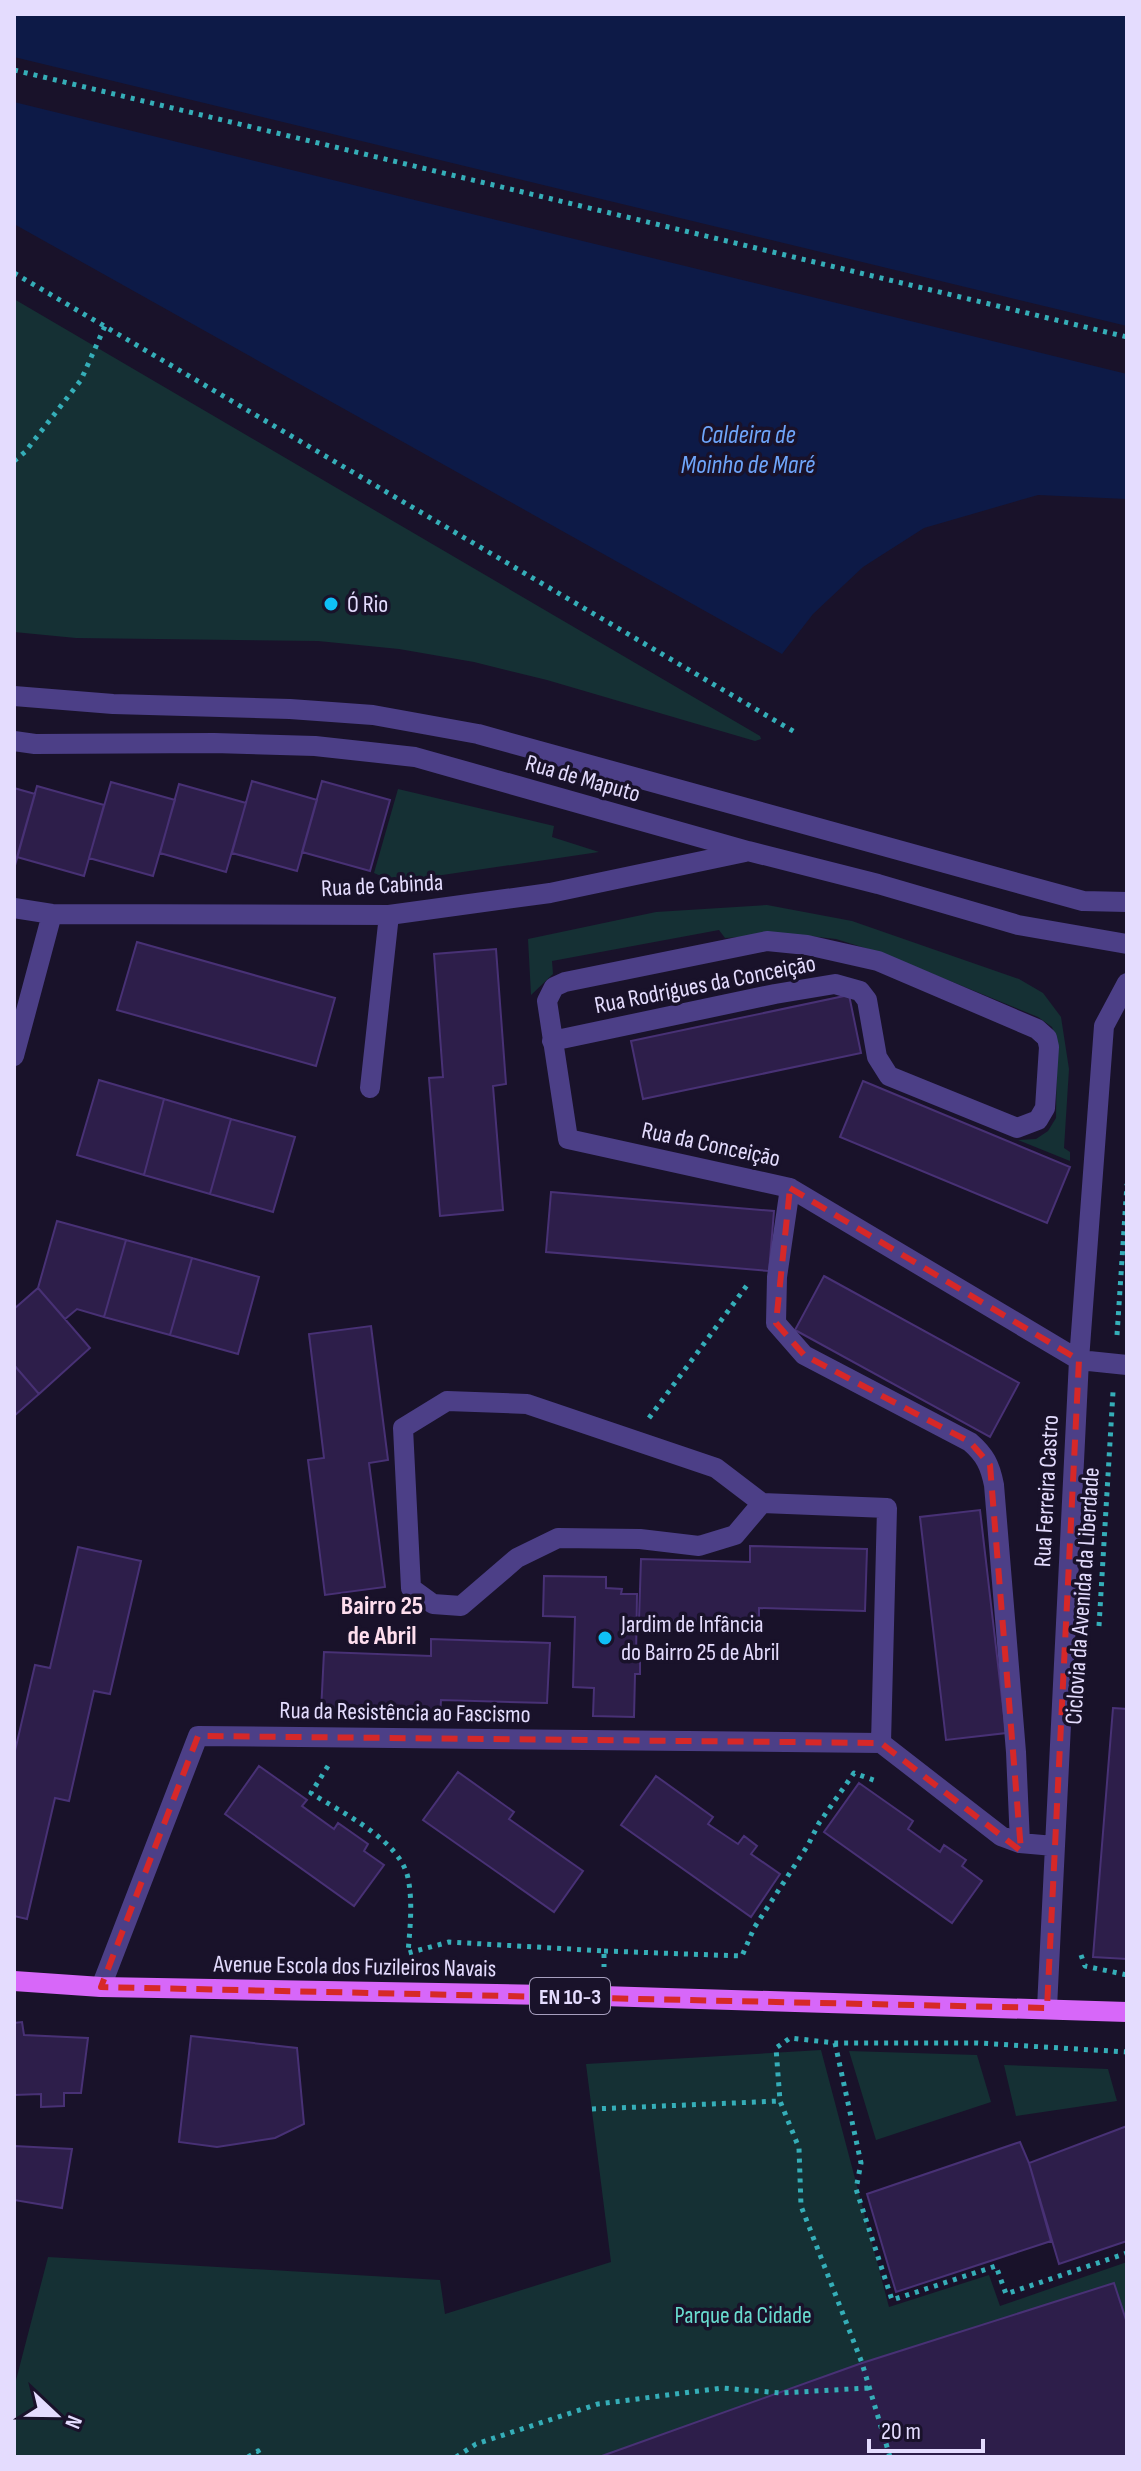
<svg xmlns="http://www.w3.org/2000/svg" width="1141" height="2471" viewBox="0 0 1141 2471" font-family="'Sofia Sans Condensed',sans-serif">
  <rect width="100%" height="100%" fill="#19122a"/>
  <path fill="#153034" d="M14,299l746,437 1,3 -6,2 -208,-61 -73,-18 -75,-13 -81,-8 -242,-3 -62,-6z
    M398,789l156,37 -2,11 47,15 -204,30 -21,-9z
    M767,905l85,16 167,58 24,14 18,24 8,52 -5,79 6,4v9l-52,-21 18,-1 12,-8 8,-13 1,-77 -5,-14 -14,-10 -154,-63 -48,-15 -45,-5 -66,4 -6,-8 -167,31 1,13 -22,21 -3,-56 128,-27z
    M821,2050l68,257 100,-32 11,31 127,-44v195h-1113v-69l34,-131 392,23 5,34 166,-52 -25,-198z
    M849,2051l128,4 14,47 -115,38z
    M1004,2065l104,4 9,32 -101,15z"/>
  <path fill="#0d1a47" d="M14,14h1113v312l-1113,-269z
    M14,102l1113,272v125l-89,-4 -114,33 -61,39 -50,47 -31,40 -768,-430z"/>
  <path fill="#2d1e4a" stroke="#483175" stroke-width="2" d="M252,781l65,19 -20,71 -65,-18z
    M322,781l68,19 -20,71 -68,-19z
    M111,782l64,18 -22,76 -64,-18z
    M179,784l67,19 -20,69 -66,-19z
    M37,786l67,19 -20,71 -67,-19z
    M14,788l21,6 -21,75z
    M137,942l198,56 -19,68 -199,-56z
    M496,949l10,135 -13,2 10,124 -63,6 -11,-138 14,-1 -9,-123z
    M849,995l12,58 -218,46 -12,-58z
    M99,1080l65,19 -20,76 -67,-20z
    M863,1081l207,86 -23,56 -207,-86z
    M164,1099l67,20 -21,75 -66,-19z
    M231,1119l64,18 -22,75 -63,-18z
    M551,1192l223,19 -5,60 -223,-19z
    M57,1221l69,19 -22,77 -27,-8 -12,10 -27,-31z
    M126,1240l66,18 -22,77 -66,-18z
    M192,1258l67,19 -21,77 -68,-19z
    M824,1276l195,107 -29,54 -195,-107z
    M38,1288l52,60 -51,46 -25,-29v-56z
    M371,1326l17,134 -19,3 16,124 -60,8 -17,-135 16,-2 -15,-124z
    M14,1365l25,29 -25,22z
    M980,1510l26,223 -60,7 -26,-223z
    M750,1546l117,3 -2,62 -106,-3v15l-120,-3 2,-61 109,3z
    M78,1547l63,14 -31,133 -16,-3 -25,110 -14,-3 -28,121 -13,-3v-161l21,-90 15,3z
    M544,1576l62,1v11l16,1 -1,5h16l-1,65h4v15h-5l-1,43 -41,-1 1,-28 -21,-1 2,-70 -32,-1z
    M431,1639l119,4 -3,60 -106,-3 -1,16 -119,-4 3,-60 107,4z
    M1113,1708l14,1v250l-34,-2z
    M259,1766l48,34 -5,6 32,23 4,-6 30,21 -4,7 20,14 -30,41 -129,-92z
    M458,1772l56,40 -5,7 74,52 -29,41 -131,-92z
    M656,1776l57,41 -5,7 30,20 6,-8 13,10 -6,8 29,20 -29,43 -130,-92z
    M859,1783l54,38 -5,8 32,23 4,-7 22,15 -4,6 20,15 -30,42 -128,-91z
    M22,2022l2,13 64,3 -7,55h-17v13l-23,1v-13l-27,1v-72z
    M191,2036l106,12 7,76 -29,14 -58,9 -38,-5z
    M1127,2126v115l-68,23 -30,-101z
    M1020,2142l9,21 22,78 -155,51 -29,-98z
    M14,2146l58,3 -10,59 -48,-8z
    M1114,2283l13,40v134h-528l263,-94z"/>
  <g fill="none" stroke-linecap="round" stroke-linejoin="round">
    <path stroke="#35aeb8" stroke-width="5" stroke-dasharray="4 6" stroke-linecap="butt" d="M14,70l1113,267
      M14,273l784,461
      M14,461l11,-9 56,-72 24,-54
      M1117,1335l10,-151
      M649,1418l99,-134
      M1099,1626l14,-234
      M328,1766l-17,27c31,20 89,47 97,85 5,24 2,50 0,75l41,-11 155,9v16
      M604,1951l138,5 12,-28 54,-83 11,-22 35,-50 25,9
      M1081,1955l4,11 42,9
      M835,2043l26,120 -5,26 36,111 104,-34 10,28 121,-41
      M592,2109l188,-8
      M248,2457l10,-6 3,6
      M456,2457l20,-13 122,-40 124,-16 59,5 87,-5
      M890,2457l-28,-94 -61,-157 -2,-58 -19,-47 -4,-53 14,-10 45,5h143l149,9"/>
    <path stroke="#4c3f87" stroke-width="20" d="M14,696l99,8 177,5 83,6 105,19 605,167 44,1
      M14,741l21,3 179,-1 101,3 100,11 333,94 130,33 140,41 109,19
      M14,908l38,6 337,1 161,-22 195,-41
      M552,1041l223,-47 60,-10 25,7 7,9 10,57 12,19 128,52 21,-8 7,-12 4,-61 -2,-9 -10,-9 -159,-68 -71,-16 -40,-4 -202,41 -11,5 -7,14 21,138 222,49 289,172 48,5
      M14,1056l38,-142
      M370,1088l19,-173
      M790,1188l-13,89 -1,46 28,32 166,87c15,13 20,23 24,43l22,267 4,91
      M762,1503l-27,32 -36,11 -59,-7 -82,-1 -41,20 -56,48 -28,-2 -22,-16 -8,-160 44,-27 80,3 189,64 46,35 125,5 -6,235 120,93 19,7 34,3
      M101,1987l97,-251 683,7
      M1047,2008l32,-648 25,-334 23,-43"/>
    <path stroke="#d767f9" stroke-width="20" d="M14,1981l87,6 501,9 525,16"/>
  </g>
  <path fill="none" stroke="#d62828" stroke-width="6" stroke-dasharray="16 10" stroke-linejoin="round" d="M790,1188l289,172 -32,648 -946,-21 97,-251 683,7 140,108 -31,-386 -20,-23 -166,-87 -28,-32z"/>
  <g fill="#0fbff6" stroke="#19122a" stroke-width="3">
    <circle cx="331" cy="604" r="8"/>
    <circle cx="605" cy="1638" r="8"/>
  </g>
  <g text-anchor="middle" stroke-width="7" stroke-linejoin="round" paint-order="stroke">
    <rect fill="#19122a" stroke="#a79fbe" stroke-width="2" x="530" y="1978" width="80" height="36" rx="6"/>
    <g font-size="22" font-weight="bold" fill="#e4dcfe">
      <text x="570" y="2004">EN 10-3</text>
    </g>
    <g font-size="24" fill="#e4dcfe" stroke="#19122a" text-anchor="start">
      <text x="347" y="612">Ó Rio</text>
      <text x="621" y="1632">Jardim de Infância<tspan x="621" dy="28">do Bairro 25 de Abril</tspan></text>
    </g>
    <g font-size="24" fill="#e4dcfe" stroke="#19122a">
      <text transform="translate(583 778) rotate(16)" y="8">Rua de Maputo</text>
      <text transform="translate(382 885) rotate(-3)" y="8">Rua de Cabinda</text>
      <text transform="translate(705 984) rotate(-11)" y="8">Rua Rodrigues da Conceição</text>
      <text transform="translate(711 1144) rotate(12)" y="8">Rua da Conceição</text>
      <text transform="translate(1046 1491) rotate(-87)" y="8">Rua Ferreira Castro</text>
      <text transform="translate(1082 1596) rotate(-86)" y="8">Ciclovia da Avenida da Liberdade</text>
      <text transform="translate(405 1712) rotate(1)" y="8">Rua da Resistência ao Fascismo</text>
      <text transform="translate(355 1966) rotate(1)" y="8">Avenue Escola dos Fuzileiros Navais</text>
    </g>
    <g font-size="24" fill="#69ddd0" stroke="#19122a">
      <text x="743" y="2323">Parque da Cidade</text>
    </g>
    <g font-size="26" font-style="italic" fill="#6ea5fa" stroke="#19122a">
      <text x="748" y="443">Caldeira de<tspan x="748" dy="30">Moinho de Maré</tspan></text>
    </g>
    <g font-size="26" font-weight="bold" fill="#fedeee" stroke="#19122a">
      <text x="382" y="1614">Bairro 25<tspan x="382" dy="30">de Abril</tspan></text>
    </g>
  </g>
  <rect width="1141" height="2471" fill="none" stroke="#e4dcfe" stroke-width="32"/>
  <g transform="translate(56 2415) rotate(112)" stroke="#19122a" stroke-width="6" paint-order="stroke">
  <path d="M0-6L14 30L0 20L-14 30Z" fill="#e4dcfe"/>
  <text y="-12" font-size="22" font-weight="bold" text-anchor="middle" fill="#e4dcfe">N</text>
  </g>
  <path d="M869 2439v12h114v-12" fill="none" stroke="#e4dcfe" stroke-width="4"/>
  <text x="881" y="2439" font-size="24" fill="#e4dcfe" stroke="#19122a" stroke-width="6" paint-order="stroke">20 m</text>
</svg>
